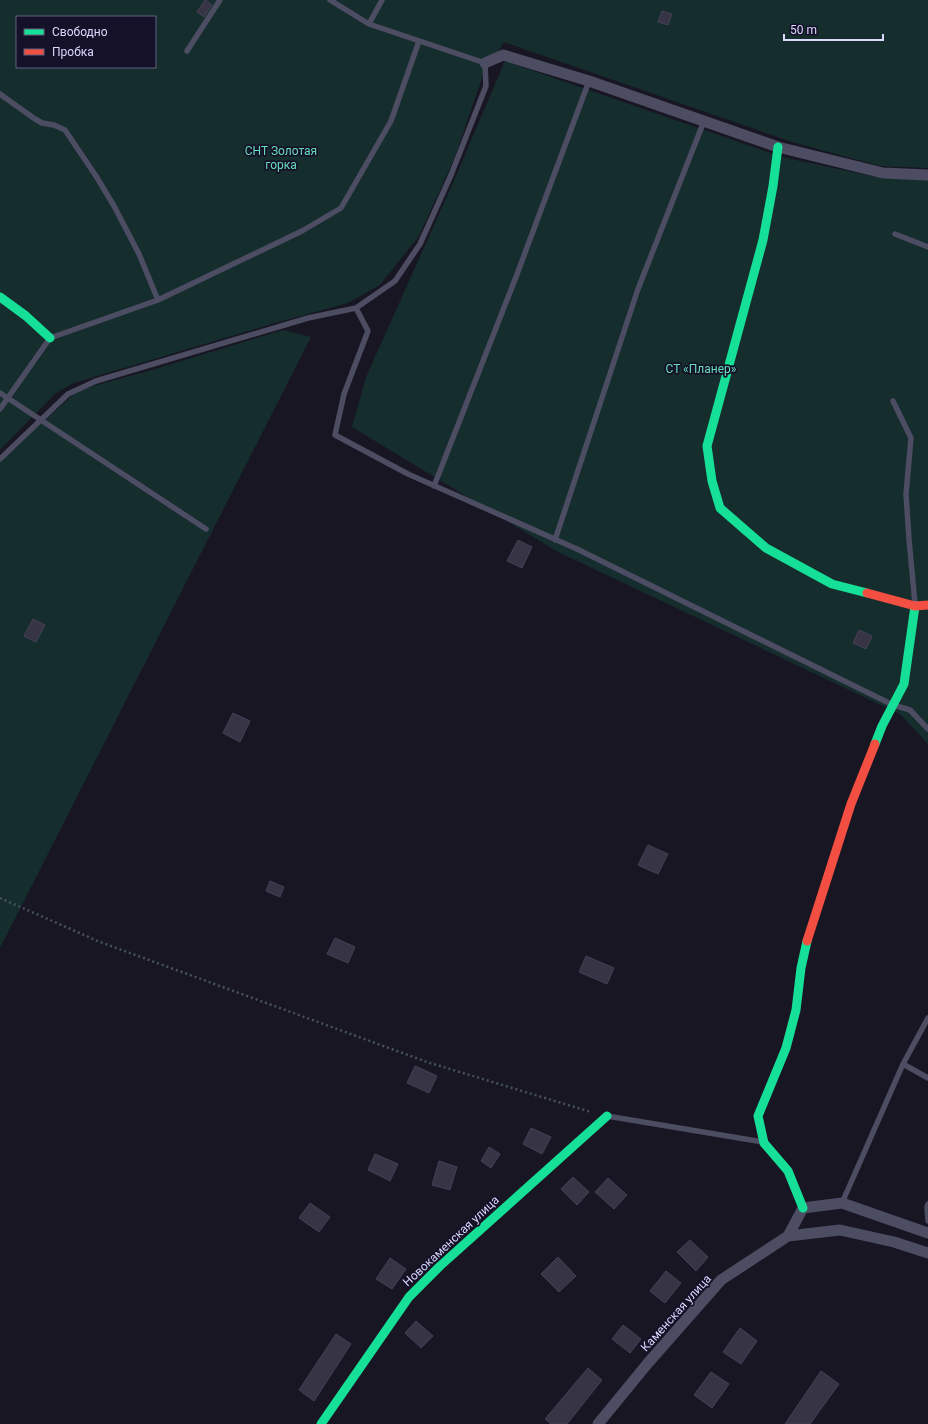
<svg xmlns="http://www.w3.org/2000/svg" width="928" height="1424" viewBox="0 0 928 1424" font-family="Roboto,sans-serif">
  <rect width="100%" height="100%" fill="#181623"/>
  <path fill="#152d2d" fill-rule="evenodd" d="M0,0h928v168l-48,-2 -88,-24 -288,-100 -22,36 -27,79 -36,79 -39,49 -32,18 -69,19 -205,61 -18,10 -56,57zM17,17h138v50h-138z
    M505,61l277,96 94,20 52,1v566l-28,-30 -342,-162 -206,-125 14,-50 86,-192z
    M283,330l28,7 -311,611v-487l78,-71 67,-18z"/>
  <path fill="#363445" stroke="#454156" d="M205,0l7,5 -8,12 -7,-5z
    M662,11l10,3 -4,11 -10,-3z
    M518,540l14,7 -10,21 -15,-7z
    M33,619l12,6 -9,17 -12,-6z
    M859,630l13,6 -6,13 -13,-6z
    M233,713l17,8 -10,21 -17,-9z
    M648,845l20,9 -10,20 -20,-9z
    M270,881l14,6 -4,10 -14,-6z
    M335,938l20,9 -7,16 -21,-9z
    M586,956l28,12 -7,16 -28,-12z
    M415,1066l22,10 -8,17 -22,-10z
    M531,1128l20,9 -9,17 -19,-10z
    M489,1147l11,7 -9,14 -10,-7z
    M375,1154l23,10 -8,17 -22,-11z
    M439,1161l18,6 -7,23 -18,-5z
    M573,1177l16,15 -12,13 -16,-16z
    M608,1178l19,17 -13,14 -19,-17z
    M310,1203l20,14 -11,15 -20,-14z
    M690,1240l18,17 -12,14 -19,-19z
    M558,1257l18,19 -17,16 -18,-18z
    M390,1258l16,11 -14,20 -16,-10z
    M666,1271l15,12 -16,20 -15,-12z
    M416,1321l17,15 -12,12 -16,-15z
    M623,1325l18,14 -11,14 -18,-14z
    M740,1328l17,13 -16,23 -18,-12z
    M336,1334l15,10 -37,57 -15,-11z
    M588,1368l14,12 -35,44h-16l-6,-5z
    M821,1371l18,13 -29,40h-25z
    M711,1372l18,12 -17,24 -18,-13z"/>
  <g fill="none" stroke-linecap="round" stroke-linejoin="round">
    <path stroke="#46525f" stroke-width="2.5" stroke-dasharray="2 3" stroke-linecap="butt" d="M0,898l100,44 327,120 164,50"/>
    <path stroke="#4c4c63" stroke-width="5.5" d="M369,24l13,-24
      M187,51l33,-51
      M0,94l35,25 7,4 12,2 11,5 31,46 18,30 25,48 19,46
      M895,234l33,13
      M356,308l12,23 -24,63 -9,41 73,39 169,75 316,156 17,5 18,19
      M0,393l206,136
      M893,401l18,37 -5,56 3,45 6,65
      M0,409l50,-71 108,-38 144,-69 39,-23 50,-87 28,-80
      M0,459l68,-65 28,-13 212,-63 48,-10 39,-27 25,-37 31,-69 35,-89 -1,-23 -116,-39 -39,-24
      M434,486l82,-209 73,-196
      M555,540l83,-251 66,-168
      M928,1018l-25,46 25,14
      M607,1116l156,26
      M842,1203l61,-139
      M928,1204l-1,3 1,14"/>
    <path stroke="#4c4c63" stroke-width="11" d="M485,63l18,-8 86,26 189,66 105,26 45,2
      M788,1236l15,-28 39,-5 86,30
      M598,1424l50,-61 73,-83 67,-44 52,-6 54,12 34,11"/>
    <path stroke="#16e098" stroke-width="9" d="M778,147l-5,39 -10,54 -56,206 5,35 8,27 46,40 66,36 35,9
      M0,297l26,19 24,22
      M875,744l7,-18 22,-42 11,-78
      M803,1208l-15,-37 -24,-28 -6,-27 28,-68 10,-38 5,-42 6,-27
      M321,1424l88,-127 31,-31 167,-150"/>
    <path stroke="#f24e42" stroke-width="9" d="M867,593l48,13 13,-1
      M807,941l44,-137 24,-60"/>
  </g>
  <g text-anchor="middle" stroke-width="3.5" stroke-linejoin="round" paint-order="stroke">
    <g font-size="12" fill="#66dcbb" stroke="#141128">
      <text x="281" y="155">СНТ Золотая<tspan x="281" dy="14">горка</tspan></text>
      <text x="701" y="373">СТ «Планер»</text>
    </g>
    <g font-size="12" fill="#dcd9fe" stroke="#141128">
      <text transform="translate(451 1241) rotate(-43)" y="4">Новокаменская улица</text>
      <text transform="translate(676 1313) rotate(-48)" y="4">Каменская улица</text>
    </g>
  </g>
  <rect x="16" y="16" width="140" height="52" fill="#141128" stroke="#64617e"/>
  <rect x="24" y="29" width="20" height="6" fill="#16e098" stroke="#64617e"/>
  <text x="52" y="36" font-size="12" fill="#dcd9fe">Свободно</text>
  <rect x="24" y="49" width="20" height="6" fill="#f24e42" stroke="#64617e"/>
  <text x="52" y="56" font-size="12" fill="#dcd9fe">Пробка</text>
  <path d="M784 34v6h99v-6" fill="none" stroke="#dcd9fe" stroke-width="2"/>
  <text x="790" y="34" font-size="12" fill="#dcd9fe" stroke="#141128" stroke-width="3" paint-order="stroke">50 m</text>
</svg>
